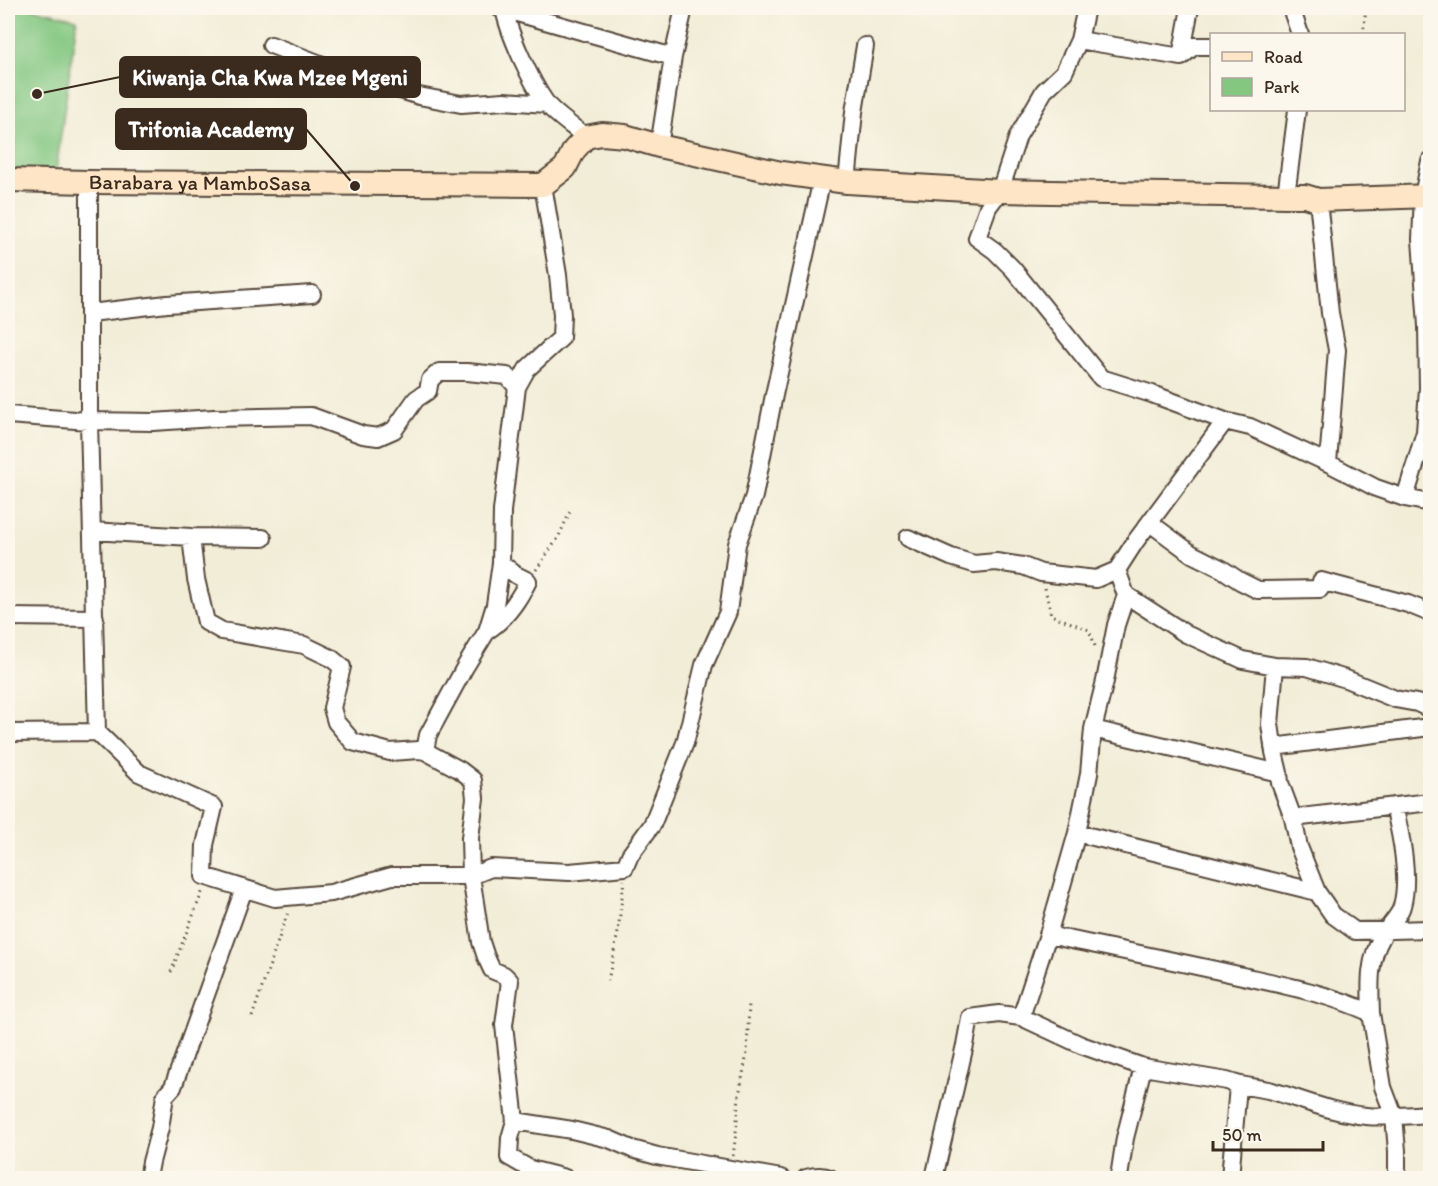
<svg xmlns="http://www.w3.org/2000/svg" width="1438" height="1186" viewBox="0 0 1438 1186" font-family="Itim,sans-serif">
  <rect width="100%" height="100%" fill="#fbf7ec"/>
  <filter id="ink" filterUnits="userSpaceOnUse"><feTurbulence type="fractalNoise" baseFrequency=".0167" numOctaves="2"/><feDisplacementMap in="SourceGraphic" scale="12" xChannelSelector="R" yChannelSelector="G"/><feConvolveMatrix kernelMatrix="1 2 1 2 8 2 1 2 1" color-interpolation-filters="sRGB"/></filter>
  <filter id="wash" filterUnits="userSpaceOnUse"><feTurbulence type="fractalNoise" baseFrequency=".008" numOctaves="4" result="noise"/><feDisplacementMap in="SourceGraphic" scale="24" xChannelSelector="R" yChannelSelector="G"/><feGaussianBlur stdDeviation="1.35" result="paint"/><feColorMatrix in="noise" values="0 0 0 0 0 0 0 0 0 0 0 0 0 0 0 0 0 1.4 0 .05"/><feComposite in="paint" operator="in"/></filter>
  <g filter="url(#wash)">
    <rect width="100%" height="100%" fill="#f2edd7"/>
    <path fill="#83c781" stroke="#5f7850" stroke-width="1.5" d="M8,8h23l46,11 -21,152 -48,-2z"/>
  </g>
  <g filter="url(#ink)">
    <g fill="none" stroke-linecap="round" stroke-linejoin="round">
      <defs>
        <path id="street" d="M499,8l174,49
          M504,8c4,24 27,74 42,95 8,11 29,25 40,34
          M1086,8l-7,32 -15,32 -20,19 -26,45 -18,55 -12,16 -11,31 18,13 18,18 88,109 51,16 73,27 25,6 78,36 48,25 29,10 25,5
          M1291,8l9,26
          M1079,40l102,17 13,-11h18
          M271,45l52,20 96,31 42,8 43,-3 43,3
          M1181,57l9,-49
          M659,146l14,-89 11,-49
          M89,182v239l8,311
          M847,182l7,-70 11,-66
          M543,185l15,90 4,40 -1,23 -34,31 -10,18 -11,91 -4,33 -1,52 -6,42 -8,26 -22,36 -37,68 -3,16 35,19 13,10 2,18 -5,40 1,38 10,66 5,15 6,13 12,5 6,6 -6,44 11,96 -5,17 -1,19 21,12 35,9
          M1286,196l11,-86
          M1318,200l12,113 7,37 -9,113
          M90,313l77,-9 145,-10
          M8,415l81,6 64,1 61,-4 97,-2 52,19 15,2 16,-7 22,-31 12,-8 2,-11 9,-8h28l40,4 10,11
          M1405,498l20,-66 3,-44 -1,-62 -6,-87 2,-43 7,-35
          M1150,523l42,31 30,15 18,12 18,9 62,-1 1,-8 87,23 22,9
          M92,531l99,6 72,1
          M191,537l5,42 10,43 16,9 82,14 27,13 11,9 -10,41 4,14 17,20 37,10 29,-2 6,1
          M908,538l43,19 23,7 22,-2 27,4 18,7 55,6 21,-9 18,-28 90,-121
          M1117,570l9,25 60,39 57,26 32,6 32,1 39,12 49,20 22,4 13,6
          M8,617l87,1
          M487,631c19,-12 31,-30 41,-50l-12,-6 -15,-12
          M1275,666l-5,58 4,28 5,21 1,10 13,35 6,29 18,45 16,23 22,16 75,-2
          M1093,729l186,44
          M8,733l89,-1 42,41 75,34 -9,38 -1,31 71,22 56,-5 61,-17h79l20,-8 78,4 56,-5 5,-12 22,-30 33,-82 19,-78 24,-53 9,-68 17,-48 20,-101 48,-216
          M1273,747l157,-20
          M1293,818l137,-16
          M1077,833l240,59
          M1048,935c66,14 133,27 199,42 41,9 85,18 124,36l12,74 11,29 3,35v27
          M1371,1013c-1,-27 -3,-52 11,-76 5,-10 18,-21 20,-31 8,-29 -1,-71 -8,-100
          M1021,1017l27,-82 29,-102 12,-59 4,-45 12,-48 11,-56 10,-30
          M515,1121l57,9 37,9 23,10 25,7 124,22
          M148,1178l3,-16 9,-34 5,-32 8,-9 71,-198
          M806,1178c7,-2 17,-3 24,0
          M934,1178l31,-133 5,-27 29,-4 22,3 60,28 62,22 84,14c15,6 30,6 45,10 32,9 61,22 94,25 21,2 43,-1 64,-2
          M1117,1178l2,-1 6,-39 18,-71
          M1230,1178l8,-92"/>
        <g id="secondary">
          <path id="s1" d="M8,180l81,2 454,3 22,-17 9,-18 12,-13 16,-3 23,2 34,10 122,27 66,9 153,9 286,5h19l13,4 112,-4"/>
        </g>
      </defs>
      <use href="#street" stroke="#56473a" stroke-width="20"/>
      <use href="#secondary" stroke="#56473a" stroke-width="26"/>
      <path stroke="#56473a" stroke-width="3" stroke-dasharray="1.5 4.5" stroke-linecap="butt" d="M1363,34l3,-26
        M536,570l22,-32 12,-26
        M1045,588l6,27 38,15 6,16
        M171,972l32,-82
        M608,981l10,-49 6,-52
        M252,1017l36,-105
        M733,1156l3,-23 3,-38 8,-42 2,-50"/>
      <use href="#street" stroke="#fff" stroke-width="16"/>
      <use href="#secondary" stroke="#fde5c5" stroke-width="22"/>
    </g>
  </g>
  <g text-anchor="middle" stroke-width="6" stroke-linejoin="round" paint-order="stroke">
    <g font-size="21" fill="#3b2a1e" stroke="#fbf7ec">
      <text dy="7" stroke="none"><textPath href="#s1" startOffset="192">Barabara ya MamboSasa</textPath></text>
    </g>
  </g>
  <path fill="none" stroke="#3b2a1e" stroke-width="2" d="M37 94L120 77M355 186L306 129"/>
  <g fill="#3b2a1e" stroke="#fbf7ec" stroke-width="2">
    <circle cx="37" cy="94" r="6"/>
    <circle cx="355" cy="186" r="6"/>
  </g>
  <g fill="#3b2a1e" stroke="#3b2a1e" stroke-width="2">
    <rect x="120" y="57" width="300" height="40" rx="6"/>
    <rect x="116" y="109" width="190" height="40" rx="6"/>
  </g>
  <g font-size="22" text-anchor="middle" font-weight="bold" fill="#fff">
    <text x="270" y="85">Kiwanja Cha Kwa Mzee Mgeni</text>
    <text x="211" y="137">Trifonia Academy</text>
  </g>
  <rect width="1438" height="1186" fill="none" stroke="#fbf7ec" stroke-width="30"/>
  <rect x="1210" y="33" width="195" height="78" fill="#fbf7ec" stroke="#aea59a" stroke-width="1.5"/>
  <rect x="1222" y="52" width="30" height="9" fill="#fde5c5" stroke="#aea59a" stroke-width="1.5"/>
  <text x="1264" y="63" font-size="18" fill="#3b2a1e">Road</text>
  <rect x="1222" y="78" width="30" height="18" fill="#83c781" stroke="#aea59a" stroke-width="1.5"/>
  <text x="1264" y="93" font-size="18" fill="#3b2a1e">Park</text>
  <path d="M1213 1141v9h110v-9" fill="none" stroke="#3b2a1e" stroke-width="3"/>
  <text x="1222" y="1141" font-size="18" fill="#3b2a1e" stroke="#fbf7ec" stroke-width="4.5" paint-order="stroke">50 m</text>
</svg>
